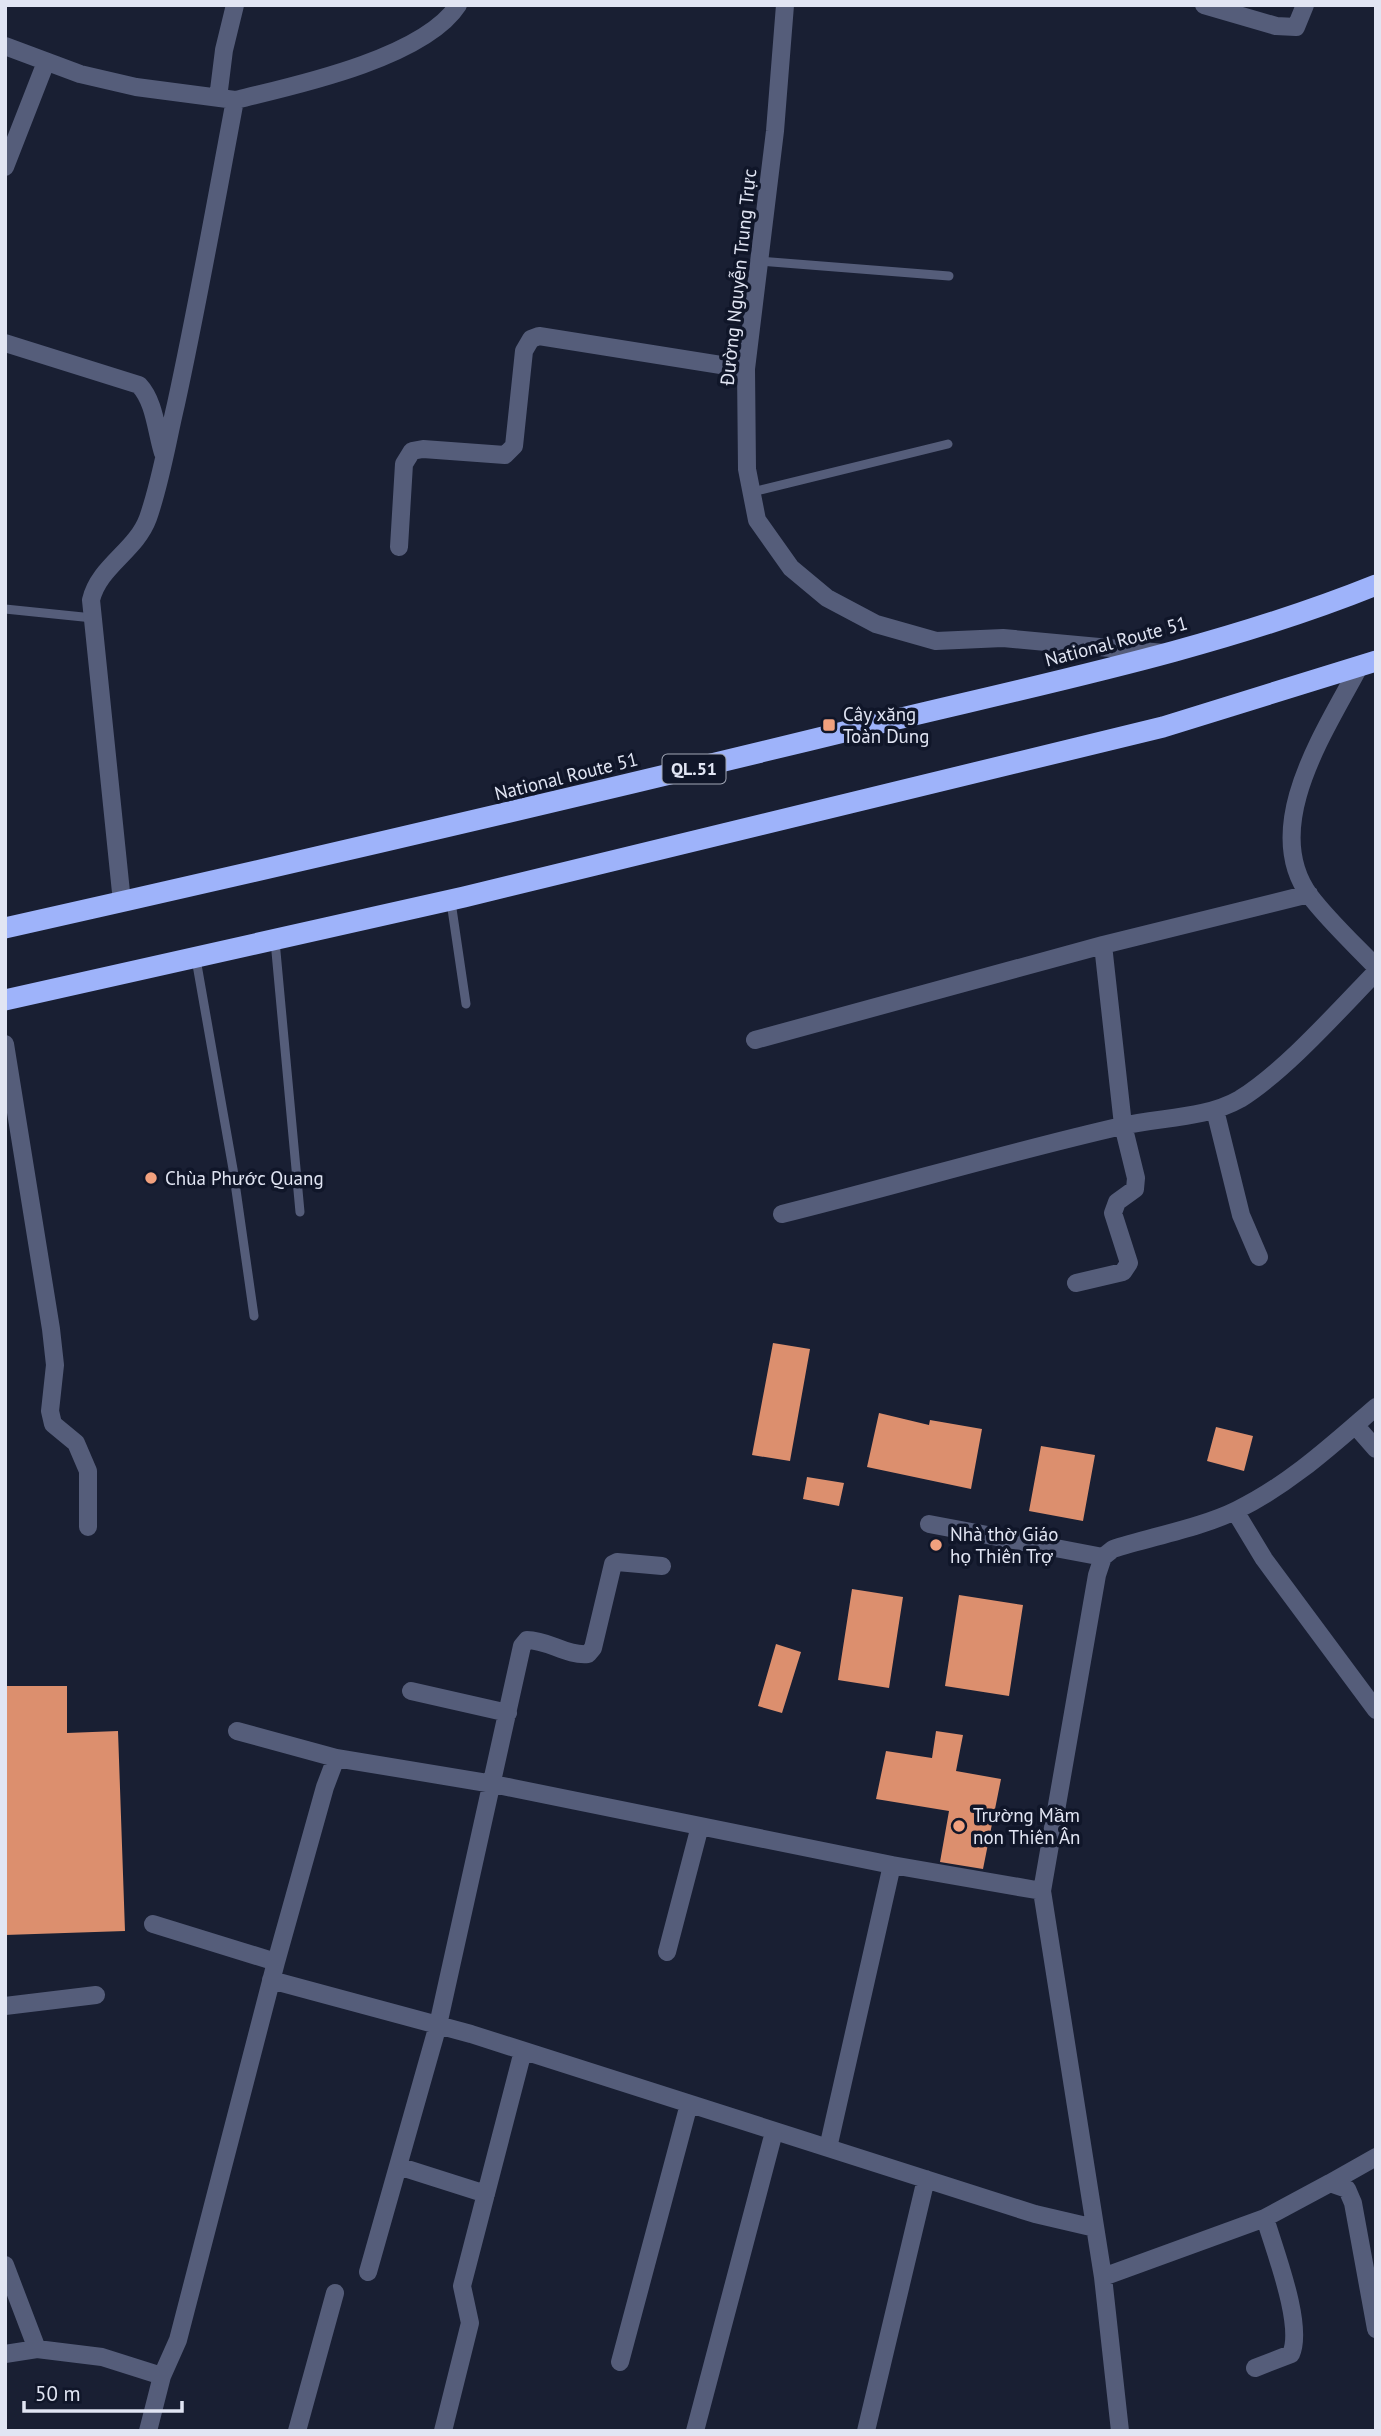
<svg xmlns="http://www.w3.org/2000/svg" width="1381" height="2436" viewBox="0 0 1381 2436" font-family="'PT Sans',sans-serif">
  <rect width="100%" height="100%" fill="#191f33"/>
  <path fill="#dc8f6e" d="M773,1343l37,6 -20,112 -38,-6z
    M879,1413l50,12 1,-5 52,9 -11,60 -104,-22z
    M1216,1427l37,9 -9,35 -37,-10z
    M1041,1446l54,9 -12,66 -54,-10z
    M807,1477l37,6 -5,23 -36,-7z
    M852,1589l51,8 -14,91 -51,-8z
    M959,1595l64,10 -14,91 -64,-10z
    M776,1644l25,8 -19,61 -24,-7z
    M5,1686h62v47l51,-2 7,200 -120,4z
    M936,1731l27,4 -7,36 45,8 -18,90 -43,-7 9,-51 -73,-12 10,-48 46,7z"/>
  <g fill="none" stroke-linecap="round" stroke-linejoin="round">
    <path stroke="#555d7a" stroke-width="9" d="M759,261l190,15
      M752,492l196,-48
      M5,609l88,9
      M451,902l15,102
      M275,941l25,271
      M196,959l37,210 21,147"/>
    <path stroke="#555d7a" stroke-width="18" d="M785,5l-10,126 -29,238 1,100 10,51 34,48 36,30 49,26 60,17 67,-3 161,15
      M1204,5l72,21 20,1 9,-22
      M5,46l75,28 56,13 99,13
      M218,98l6,-48 11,-45
      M5,167l41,-105
      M5,343l134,42c16,17 17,46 24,68
      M399,547l5,-83 8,-13 11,-2 82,6 9,-9 10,-95 7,-12 8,-3 207,33
      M1359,667c-33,63 -100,160 -49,229 19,25 44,48 66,71
      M122,902l-31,-302c8,-34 45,-49 57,-82 13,-37 19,-76 28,-114 22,-101 40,-203 59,-304 59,-14 189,-42 223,-95
      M755,1040l348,-95 206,-51
      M5,1044l46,285 4,36 -5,46 3,13 23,19 12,28v56
      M1215,1110l26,105 18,42
      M782,1214c113,-28 226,-62 340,-88 38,-9 83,-7 118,-27 45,-28 98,-88 136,-127
      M1076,1283l47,-11 6,-9 -16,-50 4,-11 18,-13 1,-11 -13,-53 -20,-180
      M1355,1425l21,24
      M1235,1511l29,48 112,151
      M929,1524l174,33
      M411,1691l97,22
      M237,1731l99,27
      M153,1924l123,38
      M667,1952l33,-126
      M271,1980l200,54 564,180 60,14
      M5,2006l91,-11
      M828,2148l64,-283
      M398,2166l88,28
      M1330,2183l46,-26
      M5,2265l32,84 -32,5
      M368,2272l70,-247 84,-379 5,-6c21,0 40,16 61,14l5,-6 20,-84 4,-2 45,4
      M1103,2277l162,-59 65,-35 17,6 6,14 23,126
      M37,2349l65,8 60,19 16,-36 98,-378 49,-175 11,-29 157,26 399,81 150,26
      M620,2362l69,-258
      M1255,2368l36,-14c13,-29 -17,-105 -26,-136
      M148,2431l14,-55
      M297,2431l38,-138
      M443,2431l27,-108 -8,-37 61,-235
      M695,2431l79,-299
      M866,2431l60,-252
      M1120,2431l-17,-154 -61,-386 55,-316 6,-18 10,-8c37,-12 90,-22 124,-39 53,-26 95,-65 139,-103"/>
    <path stroke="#9eb3fa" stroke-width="21" d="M5,928c285,-64 568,-130 851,-199 171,-42 356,-78 520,-144
      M5,1000l459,-103 699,-170 213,-66"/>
  </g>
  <g fill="#f2a17e" stroke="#101629" stroke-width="2.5">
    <rect x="822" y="718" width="14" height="14" rx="3.5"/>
    <circle cx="151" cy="1178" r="7"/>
    <circle cx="936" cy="1545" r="7"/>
    <circle cx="959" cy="1826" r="7"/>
  </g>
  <g text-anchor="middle" stroke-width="7" stroke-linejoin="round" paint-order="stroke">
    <rect fill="#101629" stroke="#a2a7b6" stroke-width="2" x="662.5" y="754.5" width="63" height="29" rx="5"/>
    <g font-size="18" font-weight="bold" fill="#e1e5f3">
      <text x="694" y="775">QL.51</text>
    </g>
    <g font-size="19" fill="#e1e5f3" stroke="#101629">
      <text transform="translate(738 277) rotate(-84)" y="7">Đường Nguyễn Trung Trực</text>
      <text transform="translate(1116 641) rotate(-15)" y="7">National Route 51</text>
      <text transform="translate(566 776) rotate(-14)" y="7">National Route 51</text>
    </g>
    <g font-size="19" fill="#e1e5f3" stroke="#101629" text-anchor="start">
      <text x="843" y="721">Cây xăng<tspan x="843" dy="22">Toàn Dung</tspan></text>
      <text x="165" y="1185">Chùa Phước Quang</text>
      <text x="950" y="1541">Nhà thờ Giáo<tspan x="950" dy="22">họ Thiên Trợ</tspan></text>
      <text x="973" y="1822">Trường Mầm<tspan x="973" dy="22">non Thiên Ân</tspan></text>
    </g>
  </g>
  <rect width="1381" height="2436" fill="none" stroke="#e1e5f3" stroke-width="14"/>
  <path d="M24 2401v10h158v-10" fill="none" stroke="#e1e5f3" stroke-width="3.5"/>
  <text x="35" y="2401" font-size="21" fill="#e1e5f3" stroke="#101629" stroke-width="5" paint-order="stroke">50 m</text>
</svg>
